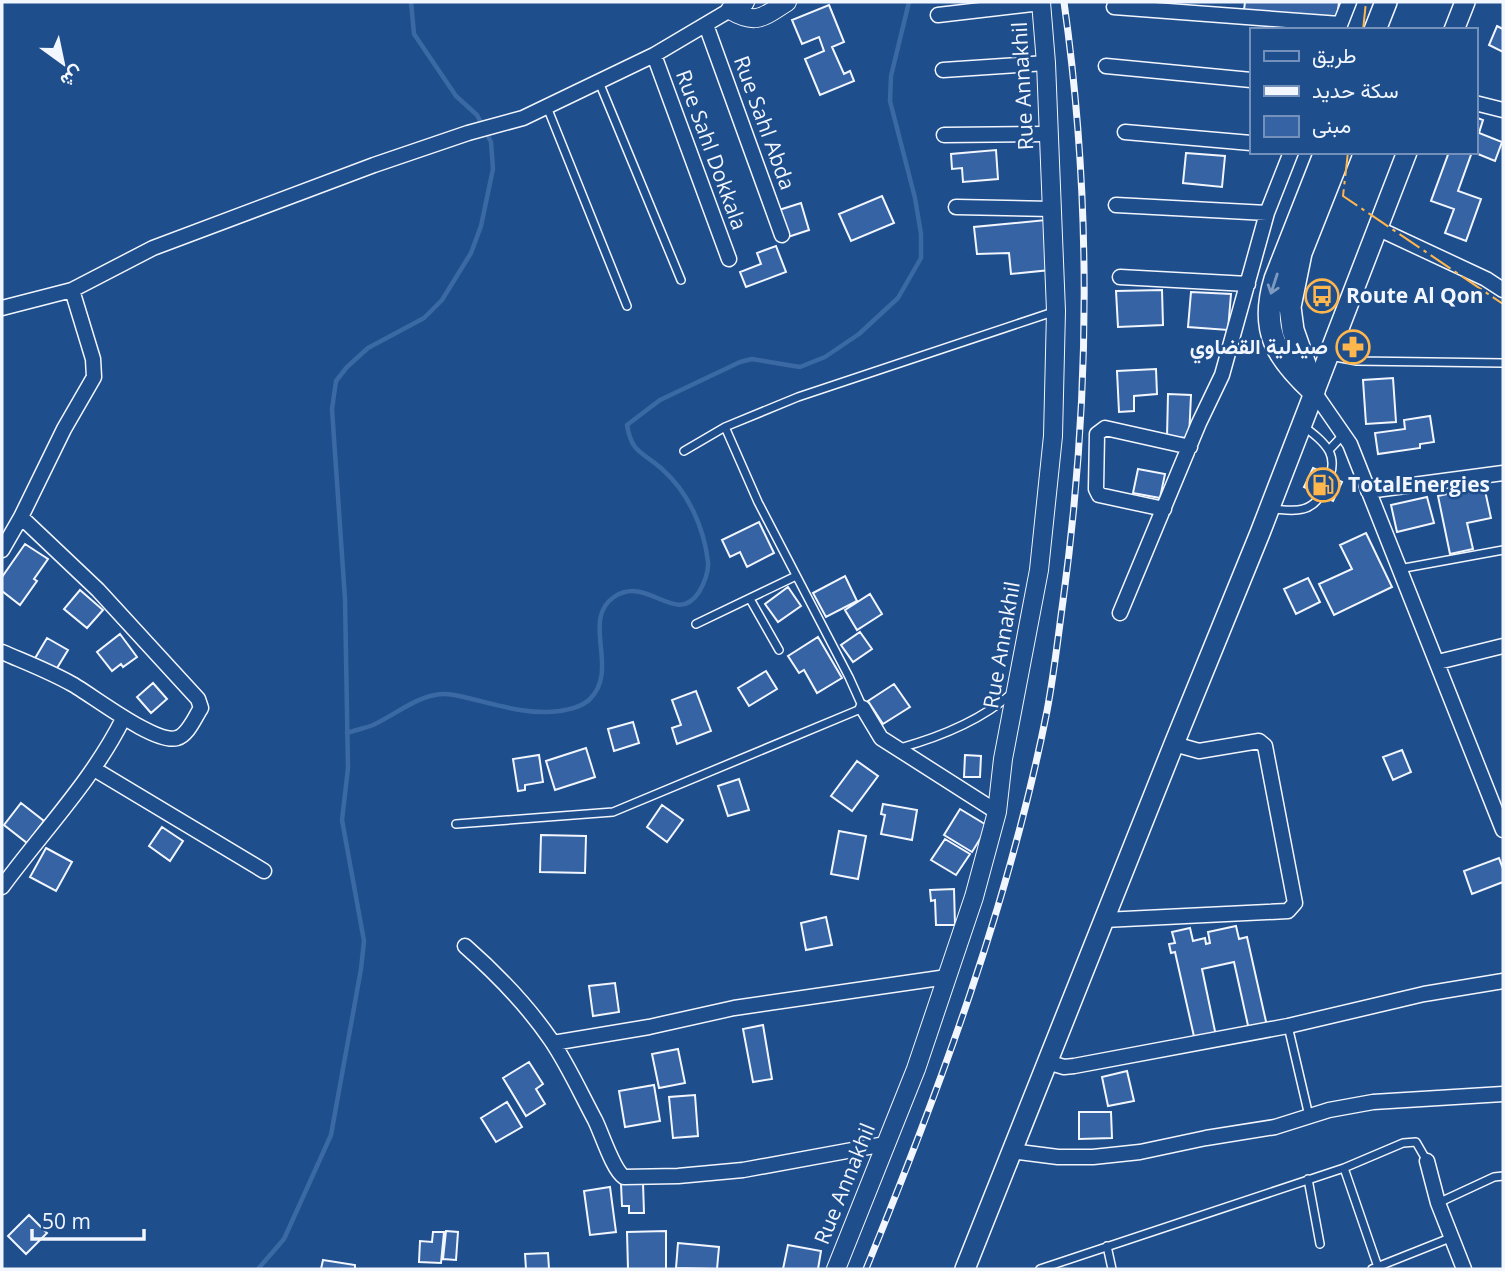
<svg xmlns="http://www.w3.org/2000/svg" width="1505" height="1271" viewBox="0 0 1505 1271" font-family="'Open Sans',Vazirmatn,sans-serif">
  <rect width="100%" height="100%" fill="#1f4e8c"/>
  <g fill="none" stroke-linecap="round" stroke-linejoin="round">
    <path stroke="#3b69a3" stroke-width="4.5" d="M347,733c9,-3 18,-5 26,-8 20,-9 40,-26 62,-30 14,-3 28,2 41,5 28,7 55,15 84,11 11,-2 21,-4 29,-11 32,-30 -9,-80 25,-103 34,-23 62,31 85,-5 5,-8 10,-21 9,-30 -4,-35 -20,-70 -46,-93 -20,-18 -30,-15 -35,-44l33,-25 80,-38 12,-3 48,8 25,-10 34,-23 39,-36 23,-40v-24l-6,-36 -25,-97 1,-25 18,-74
      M258,1269l26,-30 47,-104 30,-166 3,-28 -22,-121 6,-52 -3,-169 -13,-190 4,-28 11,-14 21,-19 56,-30 18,-18 29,-47 10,-27 12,-57 -2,-27 -14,-27 -21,-19 -42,-62 -3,-32"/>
  </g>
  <path fill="#3563a3" stroke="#f2f6ff" stroke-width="2" d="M1245,2h94l-2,17 -93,-9z
    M829,5l15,37 -12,5 12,27 6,-3 4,10 -34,14 -15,-36 19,-8 -5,-14 -17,7 -10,-24z
    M1497,26l6,3v23l-14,-7z
    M1475,117l8,3 -4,13 23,9 -7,19 -22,-9h2z
    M996,150l2,29 -35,3 -1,-14 -10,1 -1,-15z
    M1449,152h23l-14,39 23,8 -15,42 -21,-8 9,-24 -23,-8z
    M1186,153l39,3 -3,31 -39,-4z
    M882,196l12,27 -43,18 -12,-27z
    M801,203l8,27 -21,7 -9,-27z
    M1046,220l4,50 -39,4 -2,-21 -32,1 -3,-27z
    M776,246l10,26 -40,15 -6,-15 21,-8 -4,-11z
    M1162,290l1,35 -45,2 -2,-36z
    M1191,292l40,2 -3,36 -40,-3z
    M1156,369l1,25 -23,2v15l-15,1 -2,-41z
    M1393,378l3,44 -30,2 -3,-44z
    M1168,394l23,1 -2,43 -22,-1z
    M1430,416l4,26 -14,2v4l-42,6 -3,-21 30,-4 -1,-9z
    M1313,468l29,14 -9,19 -29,-14z
    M1138,469l27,5 -5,24 -27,-5z
    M1484,486l7,32 -24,5 6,26 -23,5 -12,-58z
    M1427,497l7,26 -37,9 -6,-27z
    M759,522l15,31 -27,14 -7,-15 -10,5 -8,-17z
    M1366,533l26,54 -58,28 -15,-31 33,-15 -12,-24z
    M25,544l23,15 -14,20 3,2 -17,24 -18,-14v-14z
    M845,576l12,25 -31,16 -13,-24z
    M1308,578l12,24 -24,12 -12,-25z
    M788,587l13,19 -23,16 -13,-18z
    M80,590l23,20 -16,18 -23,-19z
    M870,594l12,20 -25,16 -12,-20z
    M860,632l12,17 -19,13 -12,-17z
    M120,634l17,23 -14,10 -2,-3 -9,7 -15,-19z
    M818,637l24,41 -25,15 -13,-23 -5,3 -11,-17z
    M47,638l21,12 -14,23 -20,-13z
    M766,671l11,18 -28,17 -11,-18z
    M153,683l14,16 -16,14 -14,-16z
    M894,684l16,23 -27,17 -15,-23z
    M696,691l15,40 -34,13 -5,-16 9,-3 -9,-25z
    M633,722l6,21 -25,8 -6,-22z
    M586,748l9,29 -40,13 -9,-29z
    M1402,750l9,22 -18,8 -10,-23z
    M539,755l4,27 -18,3v5l-7,1 -5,-32z
    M965,755l16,1 -1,21h-16z
    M857,761l21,15 -26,35 -21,-15z
    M739,779l10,31 -21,6 -10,-30z
    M21,803l23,18 -17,22 -23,-18z
    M883,804l34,6 -5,30 -31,-6 4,-19 -4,-1z
    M662,805l21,15 -16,22 -20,-15z
    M960,809l28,17 -16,26 -28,-17z
    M162,827l21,14 -13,20 -21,-15z
    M839,831l27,5 -8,43 -27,-5z
    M541,835l45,1 -1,37 -45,-1z
    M945,839l25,15 -14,21 -25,-15z
    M46,848l26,14 -16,29 -26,-14z
    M1499,858l4,11v13l-31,12 -8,-23z
    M954,889l1,36h-19l-1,-25 -4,1 -1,-11z
    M826,917l6,28 -26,5 -5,-27z
    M1236,926l3,13 8,-2 20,89 -18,4 -15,-68 -32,7 14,67 -21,5 -20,-89 -4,1 -2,-9 6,-1 -3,-11 18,-4 3,13 12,-3 1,6 4,-1 -2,-11z
    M615,983l4,29 -26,4 -4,-30z
    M763,1025l9,54 -19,3 -10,-53z
    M678,1049l7,34 -26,5 -7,-34z
    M529,1062l14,22 -7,5 9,15 -19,12 -23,-38z
    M1127,1071l7,30 -26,5 -6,-29z
    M654,1085l6,36 -35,6 -6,-36z
    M695,1095l3,41 -25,2 -4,-41z
    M507,1102l15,25 -26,15 -15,-24z
    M1079,1112h32l1,26 -33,1z
    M643,1183l1,30h-15v-7h-7l-1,-22z
    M610,1187l6,45 -26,3 -6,-44z
    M29,1215l18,18 -21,21 -18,-18z
    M446,1231l12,1 -2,28 -13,-1z
    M666,1231v38h-38l-1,-37z
    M433,1232h11l-3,31 -22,-1 1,-21 12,1z
    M678,1243l41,4 -2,22 -41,-1z
    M788,1245l33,6 -3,18h-35z
    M548,1253l1,16h-23l-1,-15z
    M323,1260l32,5v4h-34z"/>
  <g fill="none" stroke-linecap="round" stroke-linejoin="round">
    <defs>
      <path id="service" d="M599,82l82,198
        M547,107l80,199
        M1330,356l27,5 146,2
        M1329,450l15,-16
        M684,451l41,-24 73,-30 258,-86
        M1270,509c10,0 23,3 33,0 12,-3 17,-12 22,-22 17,-31 2,-43 -23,-62
        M1399,569l104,-19
        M750,599l29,51
        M696,624l100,-48
        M900,748c40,-11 80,-27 111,-54
        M456,824l157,-12 250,-104 -14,-31 -91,-175 -33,-75
        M1288,1026l21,90
        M1344,1168l34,99
        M1308,1179l12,65
        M1438,1203l56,-26 9,-1
        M1107,1246l5,23
        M1040,1269l304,-101 59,-25 13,-1 11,19
        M1372,1269l78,-31"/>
      <path id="minor" d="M1114,7l226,17
        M938,15l103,-12
        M706,25l76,210
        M1338,30l11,-28
        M654,55l75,204
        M1106,66l145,14
        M943,70l103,-7
        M1475,103l28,7
        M1125,132l126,11
        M944,135l105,-1
        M1116,205l151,8
        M956,207l96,2
        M1379,229l107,50 17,11
        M1120,277l128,7
        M2,308l70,-18 81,-42 221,-83 94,-32 55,-15 131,-63 76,-45
        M1314,392l36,52 153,386
        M1368,491l135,-18
        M1164,509l-65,-14 -3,-6 1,-55 8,-6 85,19
        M2,550l19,-33 43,-88 30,-52 -1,-18 -21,-69
        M1120,613l79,-190 23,-48 45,-162 24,-61
        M2,652c23,10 47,19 70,32 20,11 84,61 105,54 11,-3 18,-21 24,-30l-3,-9 -100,-109 -77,-73
        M1438,662l65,-16
        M863,708l18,30 116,74
        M94,769l170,102
        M2,887c41,-56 90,-106 121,-168
        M1104,920l184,-9 7,-8 -30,-157 -6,-5 -60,10 -25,-7
        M465,946c32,28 62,59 86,94 17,25 30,54 44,80 7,14 18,50 29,57l54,-1 65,-6 142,-26
        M553,1043l96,-16 85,-19 213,-31
        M1047,1062l17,5 10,-1 214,-40 136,-32 79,-13
        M1011,1151l47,6h35l47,-5 66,-14 69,-11 54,-17 44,-8 130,-8
        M1427,1161l11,42 26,66"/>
      <path id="tertiary" d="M745,2l-15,8c27,16 34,6 57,-8
        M836,1269l80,-200 58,-172 23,-85 6,-53 36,-189 14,-134 3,-125 -10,-248 -5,-61"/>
      <path id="secondary" d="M1454,30l11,-28
        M965,1269l209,-525 86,-211 147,-381"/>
      <path id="primary" d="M1375,30l11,-28
        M1313,387l-20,-57 -3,-23 11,-54 40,-101
        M1314,392c-37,-34 -55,-61 -39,-113l50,-127"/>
    </defs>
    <use href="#service" stroke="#f2f6ff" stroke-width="10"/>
    <use href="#minor" stroke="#f2f6ff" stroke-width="17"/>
    <use href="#tertiary" stroke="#f2f6ff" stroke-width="20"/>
    <use href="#secondary" stroke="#f2f6ff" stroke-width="22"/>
    <use href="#primary" stroke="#f2f6ff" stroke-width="24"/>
    <use href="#service" stroke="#1f4e8c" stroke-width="7"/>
    <use href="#minor" stroke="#1f4e8c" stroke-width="14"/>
    <use href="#tertiary" stroke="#1f4e8c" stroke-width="18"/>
    <use href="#secondary" stroke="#1f4e8c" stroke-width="19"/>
    <use href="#primary" stroke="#1f4e8c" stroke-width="21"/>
    <defs>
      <path id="rail" d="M866,1269c74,-181 143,-366 181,-558 7,-37 11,-74 16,-110 27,-199 29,-400 1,-599"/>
    </defs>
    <use href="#rail" stroke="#f2f6ff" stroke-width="7"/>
    <use href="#rail" stroke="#1f4e8c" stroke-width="4.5" stroke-dasharray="13" stroke-linecap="butt"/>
    <path stroke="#ffb74d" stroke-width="2" stroke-dasharray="24 5 3.5 5" stroke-linecap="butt" d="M1363,30l3,-28
      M1348,152l-5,44 160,108"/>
  </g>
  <defs><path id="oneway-shaft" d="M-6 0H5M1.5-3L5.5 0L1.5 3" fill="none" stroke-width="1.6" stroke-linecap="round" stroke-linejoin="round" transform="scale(1.75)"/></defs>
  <use stroke="#7e9ac0" href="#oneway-shaft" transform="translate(1274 284) rotate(108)"/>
  <defs>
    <symbol id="bus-ring" viewBox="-11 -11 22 22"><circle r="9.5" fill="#1f4e8c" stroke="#ffb74d" stroke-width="1.5"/><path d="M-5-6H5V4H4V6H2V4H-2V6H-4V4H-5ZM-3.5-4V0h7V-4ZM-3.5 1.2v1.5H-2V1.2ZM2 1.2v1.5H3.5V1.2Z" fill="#ffb74d"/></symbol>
    <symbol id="pharmacy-ring" viewBox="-11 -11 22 22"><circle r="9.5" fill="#1f4e8c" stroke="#ffb74d" stroke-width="1.5"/><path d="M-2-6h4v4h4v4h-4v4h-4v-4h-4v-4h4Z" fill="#ffb74d"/></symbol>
    <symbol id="fuel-ring" viewBox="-11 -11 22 22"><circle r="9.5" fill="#1f4e8c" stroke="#ffb74d" stroke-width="1.5"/><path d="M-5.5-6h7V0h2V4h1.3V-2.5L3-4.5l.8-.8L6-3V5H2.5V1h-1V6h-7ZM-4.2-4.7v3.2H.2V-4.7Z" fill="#ffb74d"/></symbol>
  </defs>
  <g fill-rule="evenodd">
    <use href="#bus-ring" x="1303" y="277" width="38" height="38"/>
    <use href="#pharmacy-ring" x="1334" y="328" width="38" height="38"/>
    <use href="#fuel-ring" x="1304" y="466" width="38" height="38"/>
  </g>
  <g text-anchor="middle" stroke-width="5" stroke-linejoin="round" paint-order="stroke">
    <g font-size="21" fill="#f2f6ff" stroke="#1f4e8c">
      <text transform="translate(1023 86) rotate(-93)" y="7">Rue Annakhil</text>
      <text transform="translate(764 123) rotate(70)" y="7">Rue Sahl Abda</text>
      <text transform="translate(711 150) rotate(70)" y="7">Rue Sahl Dokkala</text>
      <text transform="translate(1002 645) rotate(-80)" y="7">Rue Annakhil</text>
      <text transform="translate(845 1184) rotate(-68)" y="7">Rue Annakhil</text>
    </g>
    <g font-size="21" font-weight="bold" fill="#f2f6ff" stroke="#1f4e8c" text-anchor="start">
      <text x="1346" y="303">Route Al Qon</text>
      <text x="1328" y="354" text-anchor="end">صيدلية القضاوي</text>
      <text x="1348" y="492">TotalEnergies</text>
    </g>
  </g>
  <rect width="1505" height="1271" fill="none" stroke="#f2f6ff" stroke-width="7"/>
  <rect x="1250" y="28" width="228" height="126" fill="#1f4e8c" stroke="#7391ba" stroke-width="2"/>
  <rect x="1264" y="51" width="35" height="10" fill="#1f4e8c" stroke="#7391ba" stroke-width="2"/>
  <text x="1312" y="63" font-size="21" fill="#f2f6ff">طريق</text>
  <rect x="1264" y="86" width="35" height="10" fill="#f2f6ff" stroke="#7391ba" stroke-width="2"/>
  <text x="1312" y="98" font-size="21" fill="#f2f6ff">سكة حديد</text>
  <rect x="1264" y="116" width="35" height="21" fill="#3563a3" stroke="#7391ba" stroke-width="2"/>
  <text x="1312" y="133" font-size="21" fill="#f2f6ff">مبنى</text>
  <g transform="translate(63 63) rotate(147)" stroke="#1f4e8c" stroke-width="5" paint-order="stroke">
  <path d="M0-5L12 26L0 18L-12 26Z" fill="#f2f6ff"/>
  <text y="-10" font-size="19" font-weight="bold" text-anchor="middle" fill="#f2f6ff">ش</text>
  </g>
  <path d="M32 1229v10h112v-10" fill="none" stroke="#f2f6ff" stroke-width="3.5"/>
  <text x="42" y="1229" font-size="21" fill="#f2f6ff" stroke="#1f4e8c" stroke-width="5" paint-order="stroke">50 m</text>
</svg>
